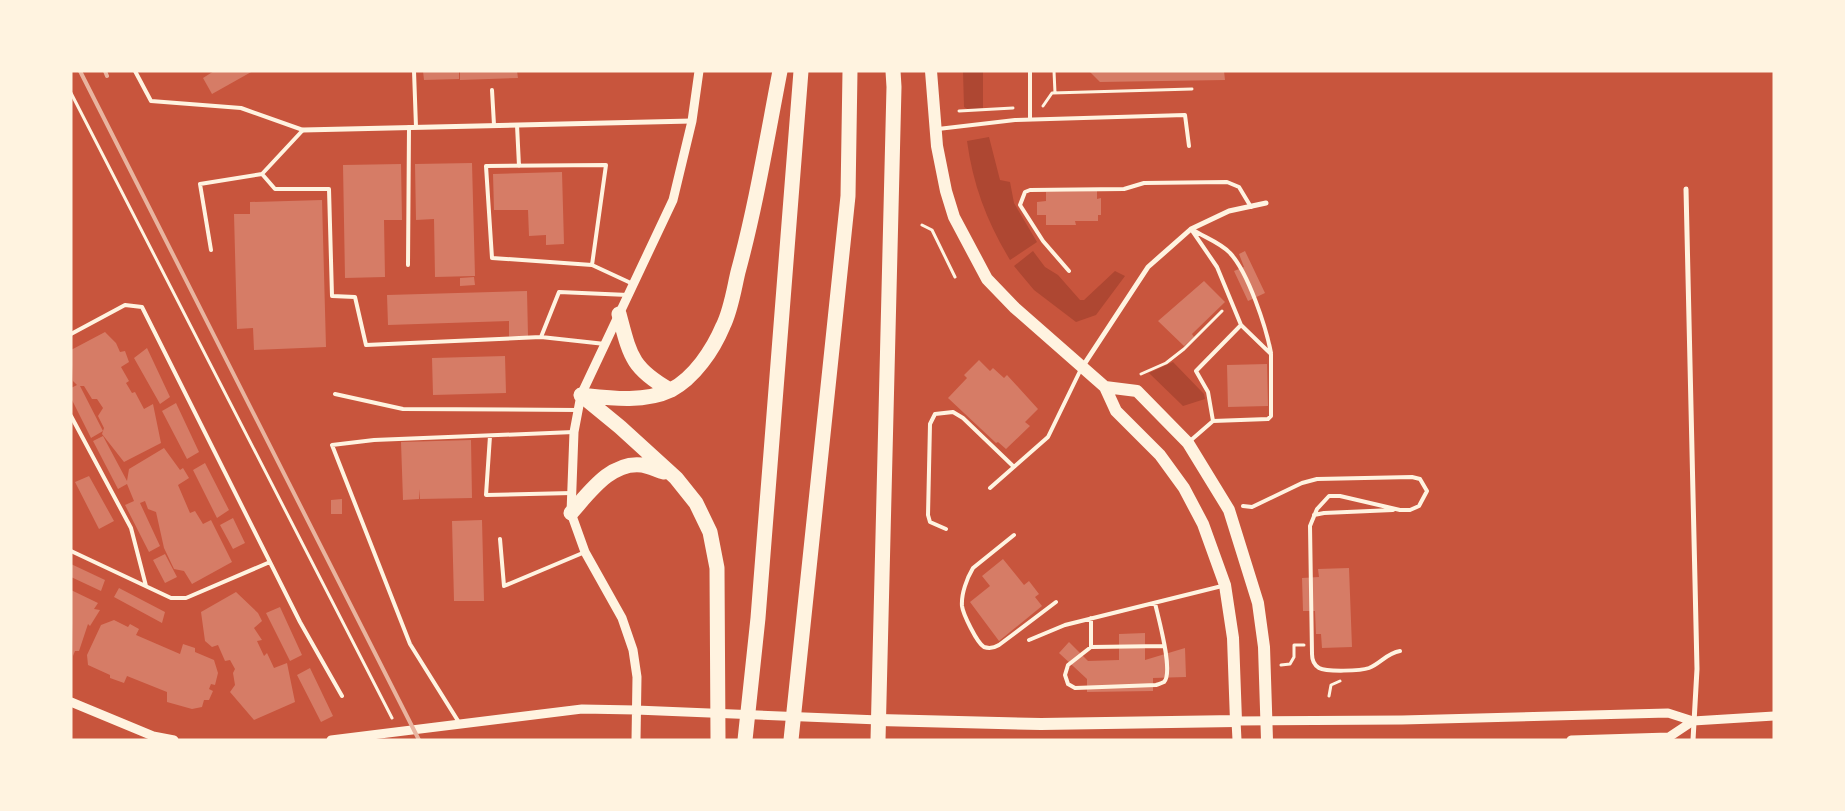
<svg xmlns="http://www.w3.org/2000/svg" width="1845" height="811" viewBox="0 0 1845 811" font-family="Arial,sans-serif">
  <rect width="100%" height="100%" fill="#c8553d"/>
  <path fill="#ae4732" d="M963,71h20v37l-14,2 -5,-3z
    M989,137l11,43 10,2 4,21 23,39 -27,18c-23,-38 -37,-75 -43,-119z
    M1033,251l12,16 13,8 22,25h4l31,-29 10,5 -29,39 -20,7 -42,-32 -20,-24z
    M1173,362l31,32 1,5 -22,7 -34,-33z"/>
  <path fill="#d67c66" d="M214,71h39l-41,23 -9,-16z
    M423,71h36v8l-35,1z
    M460,71h57l1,7 -58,2z
    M1089,71h135l1,9 -125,2z
    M472,163l3,113 -40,1 -1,-58 -18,1 -1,-56z
    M401,164l1,56h-18l1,57 -40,1 -2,-113z
    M562,172l2,72 -18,1v-10l-17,1 -1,-26h-34l-1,-36z
    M1097,191v8l4,-1v17h-3v6h-23l1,4h-30v-10h-9v-13l9,-1v-9z
    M322,200l4,147 -72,3 -1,-22 -16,1 -3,-115h16v-12z
    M1245,251l20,42 -17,8 -14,-30 10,-4 -5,-13z
    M474,277l1,8 -15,1v-8z
    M1204,281l21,21 -33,32 2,3 -10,9 -26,-25z
    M527,291l1,45h-19v-15l-121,4 -1,-30z
    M105,332l11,11 4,9 5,-1 4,11 -8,5 8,14 -3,2 6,10 3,-1 9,17 9,-5 8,39 -37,19 -22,-28 2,-6 -6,-12 5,-8 -6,-9h-5l-8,-13h-4l23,45 -12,7 -20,-40v-10l6,-3 -4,-4 -2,-31z
    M147,348l23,49 -10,7 -26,-46z
    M505,356l1,37 -73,2 -1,-37z
    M979,360l11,11 3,-3 11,10 3,-3 31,34 -13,13 5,4 -24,23 -8,-7 -2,1 -48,-45 19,-20 -3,-3z
    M1267,364l1,42 -40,1 -1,-42z
    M176,403l23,49 -12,7 -25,-48z
    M103,436l24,45 2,-12 35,-21 16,22 3,-2 6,10 -11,7 12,28 5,-2 8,13 8,-4 21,42 -40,22 -8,-13 -10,-2 -10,-21 -8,-36 -8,-3 -3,-8 -5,2 20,43 -11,6 -24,-47 9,-4 -7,-17 -9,5 -25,-48z
    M471,440l1,58 -52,1 -1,-10v10l-16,1 -2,-58z
    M205,463l24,47 -12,8 -24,-48z
    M89,476l25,45 -15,8 -24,-47z
    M342,499v15h-11v-14z
    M233,518l12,25 -12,6 -13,-24z
    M482,520l2,81h-30l-2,-80z
    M165,554l12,23 -12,6 -12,-23z
    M1003,559l21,26 5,-4 10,13 -4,3 7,9 -43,35 -29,-39 20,-16 -8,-10z
    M71,564l34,16 -4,11 -30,-14z
    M1349,568l3,79 -30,1 -1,-14h-5l-1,-23h-12l-1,-33 17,-1 -1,-8z
    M119,588l46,24 -3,11 -48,-26z
    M71,590l27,13 -4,6 6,1 -10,16 -2,-2 -9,27h-4l-2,5z
    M236,592l22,21 4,8 -8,7 8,12 -5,1 7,15 3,-3 7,15 13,-5 8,39 -41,18 -24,-28 5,-7 -2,-12 2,-4 -5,-9 -5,1 -7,-16 -6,2 -7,-6 -4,-29z
    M280,607l22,48 -12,6 -24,-48z
    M114,620l14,7 2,-3 9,5 -3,6 44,19 3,-10 12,4v4l19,8 4,13 -3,12 -4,-1 -2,5 4,2 -4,9h-5l-2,7 -10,2 -25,-7v-10l-40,-16 -3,7 -14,-5v-3l-22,-10 -1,-10 14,-30z
    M1145,633v27l40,-12 1,29 -33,1v13l-66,1v-13l-28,-26 10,-11 19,19 31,-1v-26z
    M310,668l23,48 -12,6 -24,-47z"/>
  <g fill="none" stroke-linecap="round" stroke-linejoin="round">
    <path stroke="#fff3e0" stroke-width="3" d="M1054,71l1,22
      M71,93l321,625
      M1043,106l9,-13 140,-4
      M959,111l54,-3
      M922,225l10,5 23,47
      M1141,374l25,-11 18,-14 38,-38
      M1281,665l9,-1 4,-7v-12h10
      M1329,696l2,-11 9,-4"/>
    <path stroke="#fff3e0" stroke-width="4" d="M135,71l16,30 90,7 62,22 -41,44 13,15h54l3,107 23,1 11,48 175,-8 64,7
      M414,71l2,56
      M492,90l2,35
      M1030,120v-49
      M517,125l2,41
      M938,129l77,-9 170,-5 4,31
      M1193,230c11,7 28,13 37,23 18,19 36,74 41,100
      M211,250l-11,-66 62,-10
      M408,265l1,-138
      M592,265l-100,-7 -6,-92 120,-1 -14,100 41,19
      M1069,271l-26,-30 -23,-36 5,-13 5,-2 94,-1 20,-6 83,-1 12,5 12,20
      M71,334l54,-29 17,2 158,315 42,74
      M541,337l18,-45 69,3
      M335,394l68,15 175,1
      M71,416l60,112 15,58
      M1213,421l55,-2 3,-3v-62l-30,-29
      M490,436l-4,59 86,-2
      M1190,441l23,-20 -5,-29 -12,-21 45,-46 -24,-58 -26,-38
      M990,488l58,-51 33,-68
      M1243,506l9,1 50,-24 15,-4 95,-2 8,2 7,12 -8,15 -9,4h-10l-60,-14h-11l-12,13 -7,17 2,128c0,6 2,11 7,14 7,4 42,3 50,0 12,-5 18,-15 31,-17
      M1314,515l10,-2 69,-3
      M946,529l-16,-7 -2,-7 2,-91 5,-10 18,-2 10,6 50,48
      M1014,535l-41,33c-6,10 -12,26 -11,38 1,8 15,37 22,41 6,2 10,1 15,-2l57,-43
      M500,539l4,47 81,-34
      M71,551l100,47h15l84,-36
      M1155,603c3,14 19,69 9,79 -2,1 -5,2 -8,3l-81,3 -7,-4 -3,-9 3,-10 23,-18 73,-1
      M1029,640l36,-15 157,-39
      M1091,647v-29
      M460,724l-50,-80 -78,-199 42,-5 200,-8"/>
    <path stroke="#fff3e0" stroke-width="5" d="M303,130l389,-9
      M1686,189l11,480 -4,71
      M1083,366l65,-99 43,-38 38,-18 37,-8"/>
    <path stroke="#fff3e0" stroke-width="9" d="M71,702l82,34 21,4
      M331,740l251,-31 54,1 243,10
      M636,740l1,-63 -4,-27 -11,-32 -37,-66 -14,-39 3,-81 7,-37 92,-195 19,-79 7,-50
      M1237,740l-1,-19 166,-1 266,-7 25,8 81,-5
      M1571,740l98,-3 24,-16"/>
    <path stroke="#fff3e0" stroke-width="12" d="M1105,387l32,4 51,52 41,67 29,93 6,44 3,93
      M879,720l162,4 195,-3 -3,-83 -8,-53 -22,-61 -19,-36 -24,-33 -44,-44 -11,-24 -90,-79 -28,-29 -33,-62 -8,-26 -9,-45 -6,-75"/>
    <path stroke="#fff3e0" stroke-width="15" d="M619,314c11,41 12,54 51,76
      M581,395c28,3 63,8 90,-5 23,-12 42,-40 52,-64 8,-16 11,-37 15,-54 18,-66 29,-134 42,-201
      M581,395l39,32 56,51 20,25 14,29 7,36 1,172
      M571,513c18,-20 40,-52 71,-48 7,1 15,5 22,7
      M745,740l13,-122 43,-547
      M791,740l57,-544 2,-125
      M878,740l16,-653 -1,-16"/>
    <path stroke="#e9b49f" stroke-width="4" d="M80,71l339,669
      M105,71l2,5"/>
  </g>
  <rect width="1845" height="811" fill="none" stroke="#fff3e0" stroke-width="145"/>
</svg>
